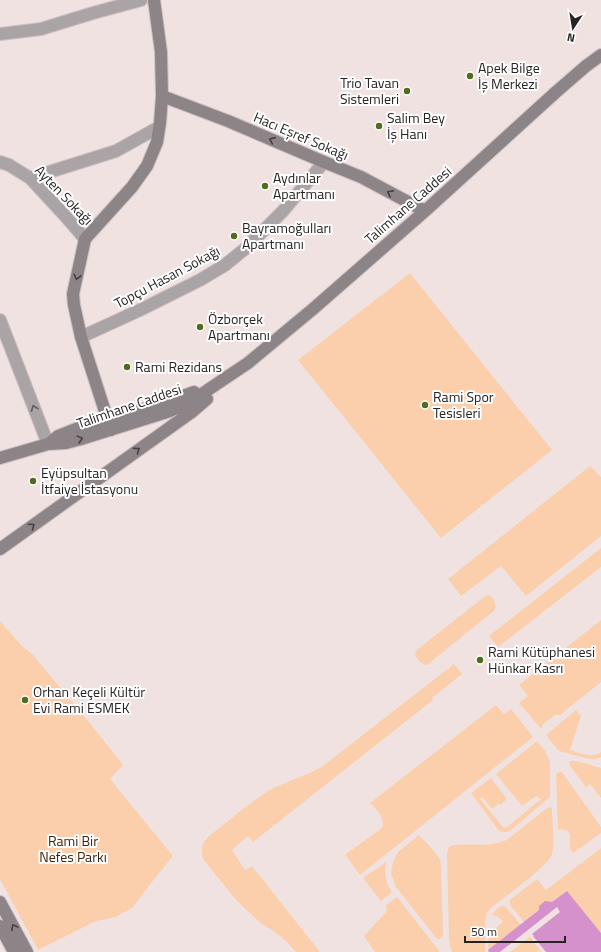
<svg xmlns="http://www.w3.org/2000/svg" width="601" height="952" viewBox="0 0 601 952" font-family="'Titillium Web',sans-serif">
  <rect width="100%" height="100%" fill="#f1e2e2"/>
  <path fill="#fbcfab" d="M410,273l142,177 -111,88 -143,-178z
    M590,466l11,11v59l-75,60 -25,-30 -40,30 -13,-17z
    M601,548v19l-103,80 -9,-11z
    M488,595c6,2 9,9 7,15l-68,55c-6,-1 -10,-5 -12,-11l3,-5 66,-52z
    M601,620v62l-41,33h-5l-12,9 -1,3 -1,2 -22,-26 9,-7 -9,-11z
    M0,621l21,24 12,10 56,67 34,43 -13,14 63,77 -22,27 -18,24 -17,10 -20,4 -58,29 -38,-71z
    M454,664l8,10 -30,24 1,2 -180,142 -5,-6 -16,14 13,20 7,-4 68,86h-24l-11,-12 -13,-10 -10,-6 -25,-23 -34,-42c-2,-10 -2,-14 5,-22l40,-32 20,-14 10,-5 34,-14 11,-6z
    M496,705l8,9 7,-5 22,28 -173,138 -14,-19v-2l36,-26c3,-11 -5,-18 -12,-25z
    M576,710l5,6 -11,34c10,3 22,9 31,2v5l-6,2h-6l-30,-8 -13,-16z
    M537,741l8,10 5,11v35l-39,33c-4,2 -7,3 -12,1l-28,-38 20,-15 16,21 -7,6 -2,-1 -6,5 -10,-12 -2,2 22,27 2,2 3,-1 34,-28 -5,-3 -14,10 -26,-32z
    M570,761c10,-1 22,5 31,7v30l-11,-14 -4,3 -16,-21 -1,-3z
    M560,772h2l39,55v6l-28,20 -3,-4v-15l-3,-4 -9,-1 -2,-53 1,-3z
    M550,807l2,1v2c0,13 3,31 0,44 -3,12 -49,44 -61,54l-4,5 -2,9v30h-33l-2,-6 -1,-10 -2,-82 1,-5 2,-3c20,-4 41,3 58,-7l39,-31z
    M419,835l15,16 6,9 1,8 2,66 -1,3 -2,2h-3l-41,-52 -5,-14 2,-11 5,-10z
    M601,848v85l-34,-42c-14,11 -29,20 -43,31l-14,-17v-5l2,-2 25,-19 9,11z
    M386,862c-1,11 -1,21 6,30l-11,9 -18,-23z
    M397,897l43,55h-65l-11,-16 22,-24 1,-4 -2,-2z
    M503,906l3,1 15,18 -33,25 1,-16 14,-12 -6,-6 -6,-1 8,-8z
    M530,937l11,14 -2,1 -1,-1 -1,1h-27z"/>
  <path fill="#d591cc" d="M567,891l34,42v19h-55l-13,-16h1l-2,-2 28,-22 -3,-5 -57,45h-11l-1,-2 51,-40v-4l6,-5 7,1z"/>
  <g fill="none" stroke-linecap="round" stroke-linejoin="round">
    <defs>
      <path id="street" d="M0,34l41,-5 52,-16 48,-13
        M0,162l9,3 21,13 37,40 18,21
        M30,178l86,-27 43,-24
        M0,320l48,124
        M81,337l59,-27 60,-30 25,-15 21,-17 37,-37 41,-49"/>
      <path id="secondary" d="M162,96l66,25 96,41 37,15 64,34
        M111,430l-30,-93 -7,-32 -1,-11 12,-55 47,-52 15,-21 10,-24 3,-19 2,-27 -1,-44 -7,-52
        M50,443l8,-7 23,-9 83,-24 30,-11
        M0,458l48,-14 18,-1 15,-4 89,-28 20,-9 46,-31 12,-8 65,-54 112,-98 131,-119 30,-26 15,-11
        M0,549l193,-138 14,-12
        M0,902l27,50
        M0,926l14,26"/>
    </defs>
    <use href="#street" stroke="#cdc0c0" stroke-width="14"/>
    <use href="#secondary" stroke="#cdc0c0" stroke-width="14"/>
    <use href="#street" stroke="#aaa4a6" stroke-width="12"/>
    <use href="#secondary" stroke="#8c8487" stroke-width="12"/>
  </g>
  <defs><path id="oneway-chevron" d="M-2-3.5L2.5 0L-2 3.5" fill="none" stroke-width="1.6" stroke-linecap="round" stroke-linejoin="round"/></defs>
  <g stroke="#464041">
    <use href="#oneway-chevron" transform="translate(272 140) rotate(-156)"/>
    <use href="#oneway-chevron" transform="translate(390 193) rotate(-152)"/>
    <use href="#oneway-chevron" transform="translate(77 277) rotate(103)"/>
    <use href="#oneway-chevron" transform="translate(80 439) rotate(-15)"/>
    <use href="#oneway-chevron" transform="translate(137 450) rotate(-36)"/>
    <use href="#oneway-chevron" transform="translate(32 526) rotate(-35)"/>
    <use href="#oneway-chevron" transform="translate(14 927) rotate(-118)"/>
  </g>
  <use stroke="#625d5e" href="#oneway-chevron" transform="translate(34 408) rotate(-111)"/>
  <g fill="#526c1f" stroke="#fff" stroke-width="1.5">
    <circle cx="470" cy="76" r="4"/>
    <circle cx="407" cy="91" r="4"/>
    <circle cx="379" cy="126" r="4"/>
    <circle cx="265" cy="186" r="4"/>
    <circle cx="234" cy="236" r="4"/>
    <circle cx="200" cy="327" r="4"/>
    <circle cx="127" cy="367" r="4"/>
    <circle cx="425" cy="405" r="4"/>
    <circle cx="33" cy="481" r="4"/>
    <circle cx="480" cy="660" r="4"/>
    <circle cx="25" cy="700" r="4"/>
  </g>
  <g text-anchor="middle" stroke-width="4" stroke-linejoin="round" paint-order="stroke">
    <g font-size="14" fill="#282323" stroke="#fff" text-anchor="start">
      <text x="478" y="73">Apek Bilge<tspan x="478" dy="16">İş Merkezi</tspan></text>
      <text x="399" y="88" text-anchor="end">Trio Tavan<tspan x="399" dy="16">Sistemleri</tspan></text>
      <text x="387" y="123">Salim Bey<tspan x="387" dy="16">İş Hanı</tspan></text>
      <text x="273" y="183">Aydınlar<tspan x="273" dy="16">Apartmanı</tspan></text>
      <text x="242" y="233">Bayramoğulları<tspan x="242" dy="16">Apartmanı</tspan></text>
      <text x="208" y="324">Özborçek<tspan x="208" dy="16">Apartmanı</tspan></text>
      <text x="135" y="372">Rami Rezidans</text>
      <text x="433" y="402">Rami Spor<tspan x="433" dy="16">Tesisleri</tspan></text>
      <text x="41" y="478">Eyüpsultan<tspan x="41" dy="16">İtfaiye İstasyonu</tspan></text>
      <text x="488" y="657">Rami Kütüphanesi<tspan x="488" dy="16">Hünkar Kasrı</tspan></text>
      <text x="33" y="697">Orhan Keçeli Kültür<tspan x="33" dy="16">Evi Rami ESMEK</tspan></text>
    </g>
    <g font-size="14" fill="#282323" stroke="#fff">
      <text transform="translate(301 136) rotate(23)" y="5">Hacı Eşref Sokağı</text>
      <text transform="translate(64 195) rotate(46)" y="5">Ayten Sokağı</text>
      <text transform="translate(408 205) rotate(-41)" y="5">Talimhane Caddesi</text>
      <text transform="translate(167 277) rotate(-28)" y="5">Topçu Hasan Sokağı</text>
      <text transform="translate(129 406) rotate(-19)" y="5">Talimhane Caddesi</text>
    </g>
    <g font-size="14" fill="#40240a" stroke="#fff">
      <text x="73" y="846">Rami Bir<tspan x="73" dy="16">Nefes Parkı</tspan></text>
    </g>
  </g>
  <g transform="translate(573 28) rotate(192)" stroke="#ffffff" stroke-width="3" paint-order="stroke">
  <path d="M0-3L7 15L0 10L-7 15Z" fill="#282323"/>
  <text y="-6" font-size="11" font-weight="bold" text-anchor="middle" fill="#282323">N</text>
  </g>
  <path d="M465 936v6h100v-6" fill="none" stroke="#282323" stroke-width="2"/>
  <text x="471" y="936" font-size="12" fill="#282323" stroke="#ffffff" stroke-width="3" paint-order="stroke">50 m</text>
</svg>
